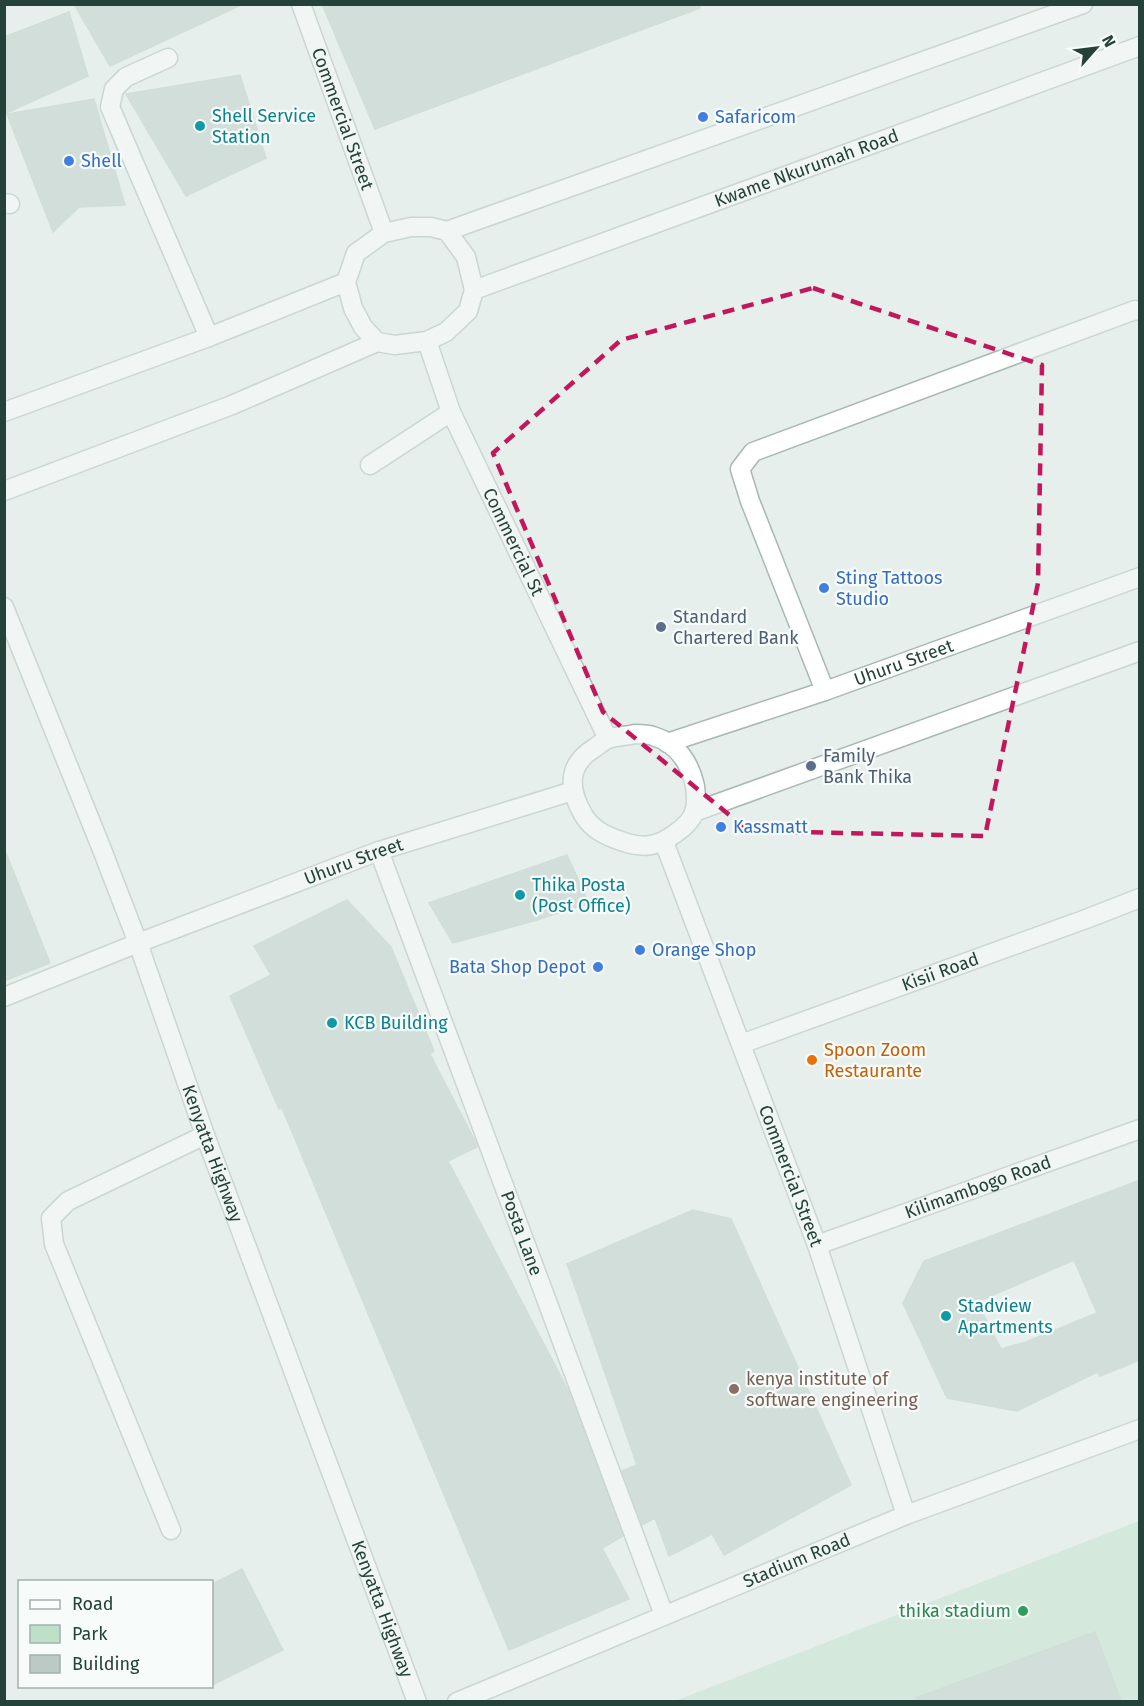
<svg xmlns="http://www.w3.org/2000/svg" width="1144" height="1706" viewBox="0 0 1144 1706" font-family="'Fira Sans',sans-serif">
  <rect width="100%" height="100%" fill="#e6efeb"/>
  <path fill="#bfe0c8" d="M1139,1521v180h-464z"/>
  <path fill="#bbcac4" stroke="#b8c9c2" stroke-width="1.5" fill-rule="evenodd" d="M74,4h169l-133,62z
    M322,4h377l1,4 -325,121z
    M69,12l19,64 -84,38v-77z
    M240,75l26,83 -80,38 -60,-102z
    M94,99l31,106 -46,2 -26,25 -46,-118z
    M4,853h2l44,110 -46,18z
    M567,855l22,48 -52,17 -84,23 -24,-40z
    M347,900l44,47 43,104 -4,3 47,91v2l-29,14 121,231 54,144 -21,12 27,51 -120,51 -227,-542 -3,1 -49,-113 41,-21 -17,-29z
    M1140,1180v180l-40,16 -3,-4 -80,39 -70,-13 -44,-95 21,-42zM1074,1260l23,53 -71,29 -25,7 -24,-47z
    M693,1210l38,9 120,266 -127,70 -12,-21 -43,22 -14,-38 -13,7 -20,-54 15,-6 -70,-201z
    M242,1569l41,81 -71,35v-101z
    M1095,1632l26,69h-204l-1,-3z"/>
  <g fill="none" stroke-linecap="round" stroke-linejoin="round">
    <defs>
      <g id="minor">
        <path id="s1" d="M301,4l83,229"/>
        <path d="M168,58l-42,19 -12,12 -4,18 99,230"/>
        <path d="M4,203l6,1"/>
        <path d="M411,227h20l16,4 19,26 8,33 -6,21 -22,21 -19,9 -32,4 -18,-3 -14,-15 -10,-19 -7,-26 10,-29 28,-20z"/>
        <path d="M447,231l636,-227"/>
        <path id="s2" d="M474,290l666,-244"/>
        <path id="s3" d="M427,341l24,71 157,327"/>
        <path d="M4,412l205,-75 137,-55"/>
        <path d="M370,465l81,-53"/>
        <path d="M4,491l228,-86 145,-63"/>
        <path id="s4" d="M4,607l97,240 37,96 67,192 212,567"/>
        <path d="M825,691l-75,-190 -10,-32 13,-17 382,-142 5,1"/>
        <path d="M635,734c6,0 13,0 18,2 24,7 37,27 42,50 1,8 2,19 -1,27 -3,8 -11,15 -18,20 -19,14 -33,16 -55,8 -15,-5 -28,-11 -37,-25 -15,-25 -18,-50 9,-67 5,-3 10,-8 15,-10 8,-3 18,-3 27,-5z"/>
        <path id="s5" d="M667,743l158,-52 315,-114"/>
        <path d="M694,812l446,-161"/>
        <path id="s6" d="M664,842l153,403 89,270"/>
        <path id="s7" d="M379,851l285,764"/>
        <path id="s8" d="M4,997l134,-54 241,-92 194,-60"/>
        <path id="s9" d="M741,1044l345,-125 54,-21"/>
        <path id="s10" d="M817,1245l323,-116"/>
        <path d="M171,1530l-117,-286 -3,-26 17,-17 137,-66"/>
        <path id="s11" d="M457,1702l449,-187 234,-86"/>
      </g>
    </defs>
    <use href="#minor" stroke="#a8b8b2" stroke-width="21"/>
    <use href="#minor" stroke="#fff" stroke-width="18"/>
  </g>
  <path d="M0 0H1144V1706H0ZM813,288l229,77 -4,218 -53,253 -236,-5 -146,-119 -110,-259 128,-113z" fill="#e6efeb" fill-opacity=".55" fill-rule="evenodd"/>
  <path fill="none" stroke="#c2185b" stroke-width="4.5" stroke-dasharray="12 8" stroke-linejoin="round" d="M813,288l229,77 -4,218 -53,253 -236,-5 -146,-119 -110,-259 128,-113z"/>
  <g fill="#3f7fe0" stroke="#f7fbf9" stroke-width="2">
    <circle cx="703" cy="117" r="6"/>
    <circle cx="69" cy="161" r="6"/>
    <circle cx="824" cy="588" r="6"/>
    <circle cx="721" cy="827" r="6"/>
    <circle cx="640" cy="950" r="6"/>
    <circle cx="598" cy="967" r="6"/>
  </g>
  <g fill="#0f9aa8" stroke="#f7fbf9" stroke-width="2">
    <circle cx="200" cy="126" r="6"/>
    <circle cx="520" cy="895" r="6"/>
    <circle cx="332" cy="1023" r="6"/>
    <circle cx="946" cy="1316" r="6"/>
  </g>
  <g fill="#5c6f8a" stroke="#f7fbf9" stroke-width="2">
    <circle cx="661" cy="627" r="6"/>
    <circle cx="811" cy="766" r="6"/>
  </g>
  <circle fill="#e8710a" stroke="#f7fbf9" stroke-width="2" cx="812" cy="1060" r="6"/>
  <circle fill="#8d6e63" stroke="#f7fbf9" stroke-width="2" cx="734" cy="1389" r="6"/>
  <circle fill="#2e9e5b" stroke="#f7fbf9" stroke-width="2" cx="1023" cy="1611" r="6"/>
  <g text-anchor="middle" stroke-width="4.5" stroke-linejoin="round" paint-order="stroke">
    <g font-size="18" fill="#0d838f" stroke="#f7fbf9" text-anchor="start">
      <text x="212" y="122">Shell Service<tspan x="212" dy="21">Station</tspan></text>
      <text x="532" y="891">Thika Posta<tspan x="532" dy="21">(Post Office)</tspan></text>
      <text x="344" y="1029">KCB Building</text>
      <text x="958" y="1312">Stadview<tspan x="958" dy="21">Apartments</tspan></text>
    </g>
    <g font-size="18" fill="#366cbe" stroke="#f7fbf9" text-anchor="start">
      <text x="715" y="123">Safaricom</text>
      <text x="81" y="167">Shell</text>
      <text x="836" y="584">Sting Tattoos<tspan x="836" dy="21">Studio</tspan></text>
      <text x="733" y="833">Kassmatt</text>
      <text x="652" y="956">Orange Shop</text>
      <text x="586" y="973" text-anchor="end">Bata Shop Depot</text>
    </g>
    <g font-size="18" fill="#24423a" stroke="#f7fbf9">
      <text dy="6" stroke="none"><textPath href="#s1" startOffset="122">Commercial Street</textPath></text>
      <text dy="6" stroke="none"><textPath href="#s2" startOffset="354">Kwame Nkurumah Road</textPath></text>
      <text dy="6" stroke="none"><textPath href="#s3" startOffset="219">Commercial St</textPath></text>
      <text dy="6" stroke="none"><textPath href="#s5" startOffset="250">Uhuru Street</textPath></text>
      <text dy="6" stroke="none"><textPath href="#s8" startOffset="375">Uhuru Street</textPath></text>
      <text dy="6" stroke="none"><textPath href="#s9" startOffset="212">Kisii Road</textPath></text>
      <text dy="6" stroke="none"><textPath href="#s4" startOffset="585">Kenyatta Highway</textPath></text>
      <text dy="6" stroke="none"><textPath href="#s6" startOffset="357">Commercial Street</textPath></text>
      <text dy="6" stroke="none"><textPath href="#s10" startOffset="171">Kilimambogo Road</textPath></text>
      <text dy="6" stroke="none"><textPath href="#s7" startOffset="408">Posta Lane</textPath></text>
      <text dy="6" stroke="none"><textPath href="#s11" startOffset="368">Stadium Road</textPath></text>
      <text dy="6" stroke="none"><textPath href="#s4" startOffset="1071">Kenyatta Highway</textPath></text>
    </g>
    <g font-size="18" fill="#4e5e75" stroke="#f7fbf9" text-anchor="start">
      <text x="673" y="623">Standard<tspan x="673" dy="21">Chartered Bank</tspan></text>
      <text x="823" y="762">Family<tspan x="823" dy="21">Bank Thika</tspan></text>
    </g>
    <g font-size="18" fill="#c56008" stroke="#f7fbf9" text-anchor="start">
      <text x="824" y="1056">Spoon Zoom<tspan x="824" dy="21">Restaurante</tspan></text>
    </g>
    <g font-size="18" fill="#785e54" stroke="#f7fbf9" text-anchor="start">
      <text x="746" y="1385">kenya institute of<tspan x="746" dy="21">software engineering</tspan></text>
    </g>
    <g font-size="18" fill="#27864d" stroke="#f7fbf9" text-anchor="end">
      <text x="1011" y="1617">thika stadium</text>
    </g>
  </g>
  <rect width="1144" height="1706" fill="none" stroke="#24423a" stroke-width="12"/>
  <rect x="18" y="1580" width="195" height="108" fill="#f7fbf9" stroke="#a3b1ad" stroke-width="1.5"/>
  <rect x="30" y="1600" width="30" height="9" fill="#ffffff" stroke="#a3b1ad" stroke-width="1.5"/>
  <text x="72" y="1610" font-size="18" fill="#24423a">Road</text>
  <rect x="30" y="1625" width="30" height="18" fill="#bfe0c8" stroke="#a3b1ad" stroke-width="1.5"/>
  <text x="72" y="1640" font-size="18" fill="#24423a">Park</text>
  <rect x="30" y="1655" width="30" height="18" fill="#bbcac4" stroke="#a3b1ad" stroke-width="1.5"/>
  <text x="72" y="1670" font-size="18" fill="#24423a">Building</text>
  <g transform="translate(1096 48) rotate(62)" stroke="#f7fbf9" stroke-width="4.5" paint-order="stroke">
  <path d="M0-4.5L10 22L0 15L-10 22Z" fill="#24423a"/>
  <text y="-9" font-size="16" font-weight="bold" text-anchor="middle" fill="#24423a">N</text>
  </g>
</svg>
